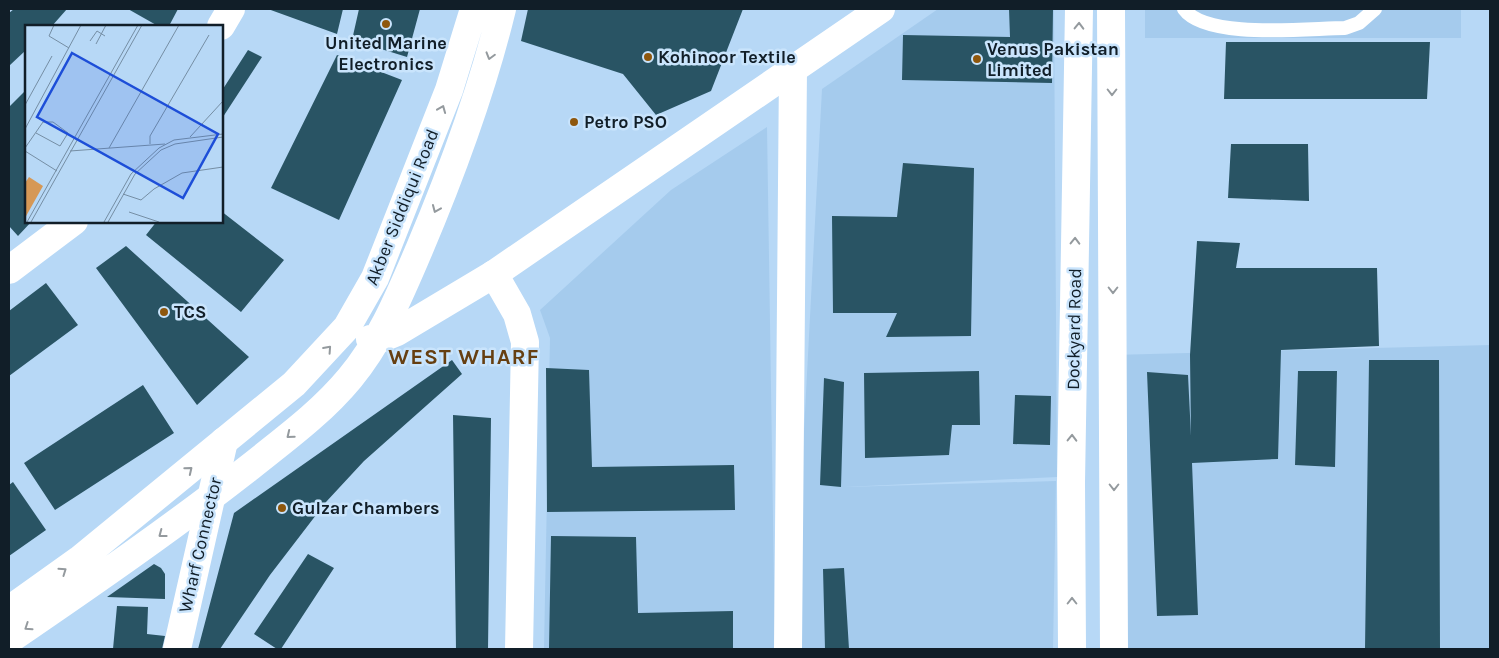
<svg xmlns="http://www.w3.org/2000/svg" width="1499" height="658" viewBox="0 0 1499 658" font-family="Karla,sans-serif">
  <rect width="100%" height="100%" fill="#b7d8f6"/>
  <path fill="#a5cbed" d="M938,9h116l3,468 -212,10 211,-6 -3,168h-255l3,-161 21,-399z
    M1145,9h316v29h-316z
    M767,127l8,522h-231l6,-311 -10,-28 131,-120z
    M1490,345v304h-376l-1,-294z"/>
  <path fill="#295464" d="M14,9h53l-15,17h-26v24l-17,16v-53z
    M128,9h50l-9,17h-11z
    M268,9h75l-6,25z
    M359,9h61l-13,48 -55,-17z
    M528,9h215l-32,82 -55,24 -33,-41 -102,-33z
    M1009,9h44l-1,74 -150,-3 1,-45 107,2z
    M1226,42h204l-3,57h-203z
    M248,50l14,7 -41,63v-28z
    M337,55l65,25 -63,140 -68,-32z
    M26,90v131h6l-14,15 -9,-10v-119z
    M1231,144h77l1,57 -81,-3z
    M903,163l71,5 -3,168 -85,1 11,-24h-64l-1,-97 65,1z
    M221,211l63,49 -43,52 -95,-77 11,-14h64z
    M1197,241l43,2 -4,25h141l2,78 -98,4 -3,109 -86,4 6,152 -41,1 -10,-244 41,3 3,61 -1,-81z
    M126,246l123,111 -52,48 -101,-137z
    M46,283l32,42 -69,51v-65z
    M452,360l10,14 -98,87 -38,41 -56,73 -50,74h-22l36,-136z
    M1369,360h70l1,289h-75z
    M546,368l43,2 3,97 142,-2 1,45 -188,2z
    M979,371l1,54h-28l-3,30 -84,3 -1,-85z
    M1298,371h39l-2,96 -40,-2z
    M824,378l20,4 -3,105 -21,-2z
    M143,385l31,48 -119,77 -31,-47z
    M1015,395l36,1 -1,49 -37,-1z
    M453,415l38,3 -3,231h-32z
    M13,482l33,48 -37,26v-71z
    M551,536l85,1 2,76 95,-2v38h-184z
    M308,554l26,14 -53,81h-4l-23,-15z
    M154,564l7,4 4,6v25l-58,-2z
    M844,568l5,81h-24l-2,-80z
    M117,606l31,1 -1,27 18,2 -3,13h-49z"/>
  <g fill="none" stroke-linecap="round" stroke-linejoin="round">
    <path stroke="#fff" stroke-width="14" d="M1184,9c22,31 125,19 161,19l14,-5 16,-14"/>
    <path stroke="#fff" stroke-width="28" d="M221,26l10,-17
      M9,270l65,-49
      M494,274l23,40 8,28 -6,307
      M177,649l47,-208
      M788,649l5,-581"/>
    <path stroke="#fff" stroke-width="28" d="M1111,9l3,640
      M370,339l5,2 22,-9 97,-58 387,-265
      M9,610l70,-50 215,-176 53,-57 28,-49 74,-188 25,-81
      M9,640c82,-56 163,-112 241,-173 35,-28 71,-54 100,-89 31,-37 50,-84 69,-128 33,-78 63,-159 83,-241
      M1072,649l-1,-167 8,-473"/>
  </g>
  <defs><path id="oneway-chevron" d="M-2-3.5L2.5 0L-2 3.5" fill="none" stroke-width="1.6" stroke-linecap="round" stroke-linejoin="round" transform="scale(1.25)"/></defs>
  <g stroke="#949a9e">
    <use href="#oneway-chevron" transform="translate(1079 26) rotate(-89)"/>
    <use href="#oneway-chevron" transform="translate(490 56) rotate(106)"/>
    <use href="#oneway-chevron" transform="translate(1112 92) rotate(90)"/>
    <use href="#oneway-chevron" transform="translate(442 109) rotate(-68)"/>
    <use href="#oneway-chevron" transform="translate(436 209) rotate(113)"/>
    <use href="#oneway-chevron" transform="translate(1075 241) rotate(-89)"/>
    <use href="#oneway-chevron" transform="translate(1113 290) rotate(90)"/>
    <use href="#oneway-chevron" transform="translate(328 349) rotate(-48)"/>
    <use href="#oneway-chevron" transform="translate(290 435) rotate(141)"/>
    <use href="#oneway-chevron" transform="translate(1072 438) rotate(-89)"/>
    <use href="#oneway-chevron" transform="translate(189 470) rotate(-39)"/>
    <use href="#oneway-chevron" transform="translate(1114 487) rotate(90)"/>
    <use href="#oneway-chevron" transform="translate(162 534) rotate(143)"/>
    <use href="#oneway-chevron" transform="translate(63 571) rotate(-35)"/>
    <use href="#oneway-chevron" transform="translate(1072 601) rotate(-90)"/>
    <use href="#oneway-chevron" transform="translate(28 627) rotate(146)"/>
  </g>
  <g fill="#8e570d" stroke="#c9e4fc" stroke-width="2">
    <circle cx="386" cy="24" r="5"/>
    <circle cx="648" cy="57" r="5"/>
    <circle cx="977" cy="59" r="5"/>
    <circle cx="574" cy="122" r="5"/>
    <circle cx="164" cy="312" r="5"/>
    <circle cx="282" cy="508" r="5"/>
  </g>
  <g text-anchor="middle" stroke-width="5" stroke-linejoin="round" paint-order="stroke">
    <g font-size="18" font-weight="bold" fill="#111e28" stroke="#c9e4fc" text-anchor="start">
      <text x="386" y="49" text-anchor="middle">United Marine<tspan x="386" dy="21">Electronics</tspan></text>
      <text x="987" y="55">Venus Pakistan<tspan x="987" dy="21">Limited</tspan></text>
      <text x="658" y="63">Kohinoor Textile</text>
      <text x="584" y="128">Petro PSO</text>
      <text x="174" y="318">TCS</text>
      <text x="292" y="514">Gulzar Chambers</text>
    </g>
    <g font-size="18" fill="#111e28" stroke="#c9e4fc">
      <text transform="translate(402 207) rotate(-68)" y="6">Akber Siddiqui Road</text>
      <text transform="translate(1074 329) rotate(-89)" y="6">Dockyard Road</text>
      <text transform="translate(200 545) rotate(-77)" y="6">Wharf Connector</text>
    </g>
    <g font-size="22" font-weight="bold" letter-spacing="1" fill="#663f11" stroke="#c9e4fc">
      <text x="464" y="364">WEST WHARF</text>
    </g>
  </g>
  <g transform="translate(25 25)">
    <rect width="198" height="198" fill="#b7d8f6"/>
    <path d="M4,152l14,9 -18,32v-35z" fill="#d69856"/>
    <path fill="none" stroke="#758ea4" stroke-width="1" d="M29,0l-5,11 20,12M65,16l7,-10 8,5M71,19l10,-19M0,80l27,-49M0,104l56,-104M165,112l33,-36M125,119v-8l59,-101M0,123l18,-26h10l15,11 -8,13 -24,-13M84,123l70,-123M0,126l32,20M45,126l95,-7M98,169l18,6 13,-11 28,-16 41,-6M104,187l30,10M2,197l111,-197M6,197l111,-197M79,197l27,-48 28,-26 15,-8 49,-6M83,197l27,-48 26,-24 14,-6 48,-7"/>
    <path fill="#1d4ed8" fill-opacity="0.15" stroke="#1d4ed8" stroke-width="2.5" d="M47,28l146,81 -35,64 -146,-81z"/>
    <rect width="198" height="198" fill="none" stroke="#111e28" stroke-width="2.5"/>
  </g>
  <rect width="1499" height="658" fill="none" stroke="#111e28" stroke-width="20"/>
</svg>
